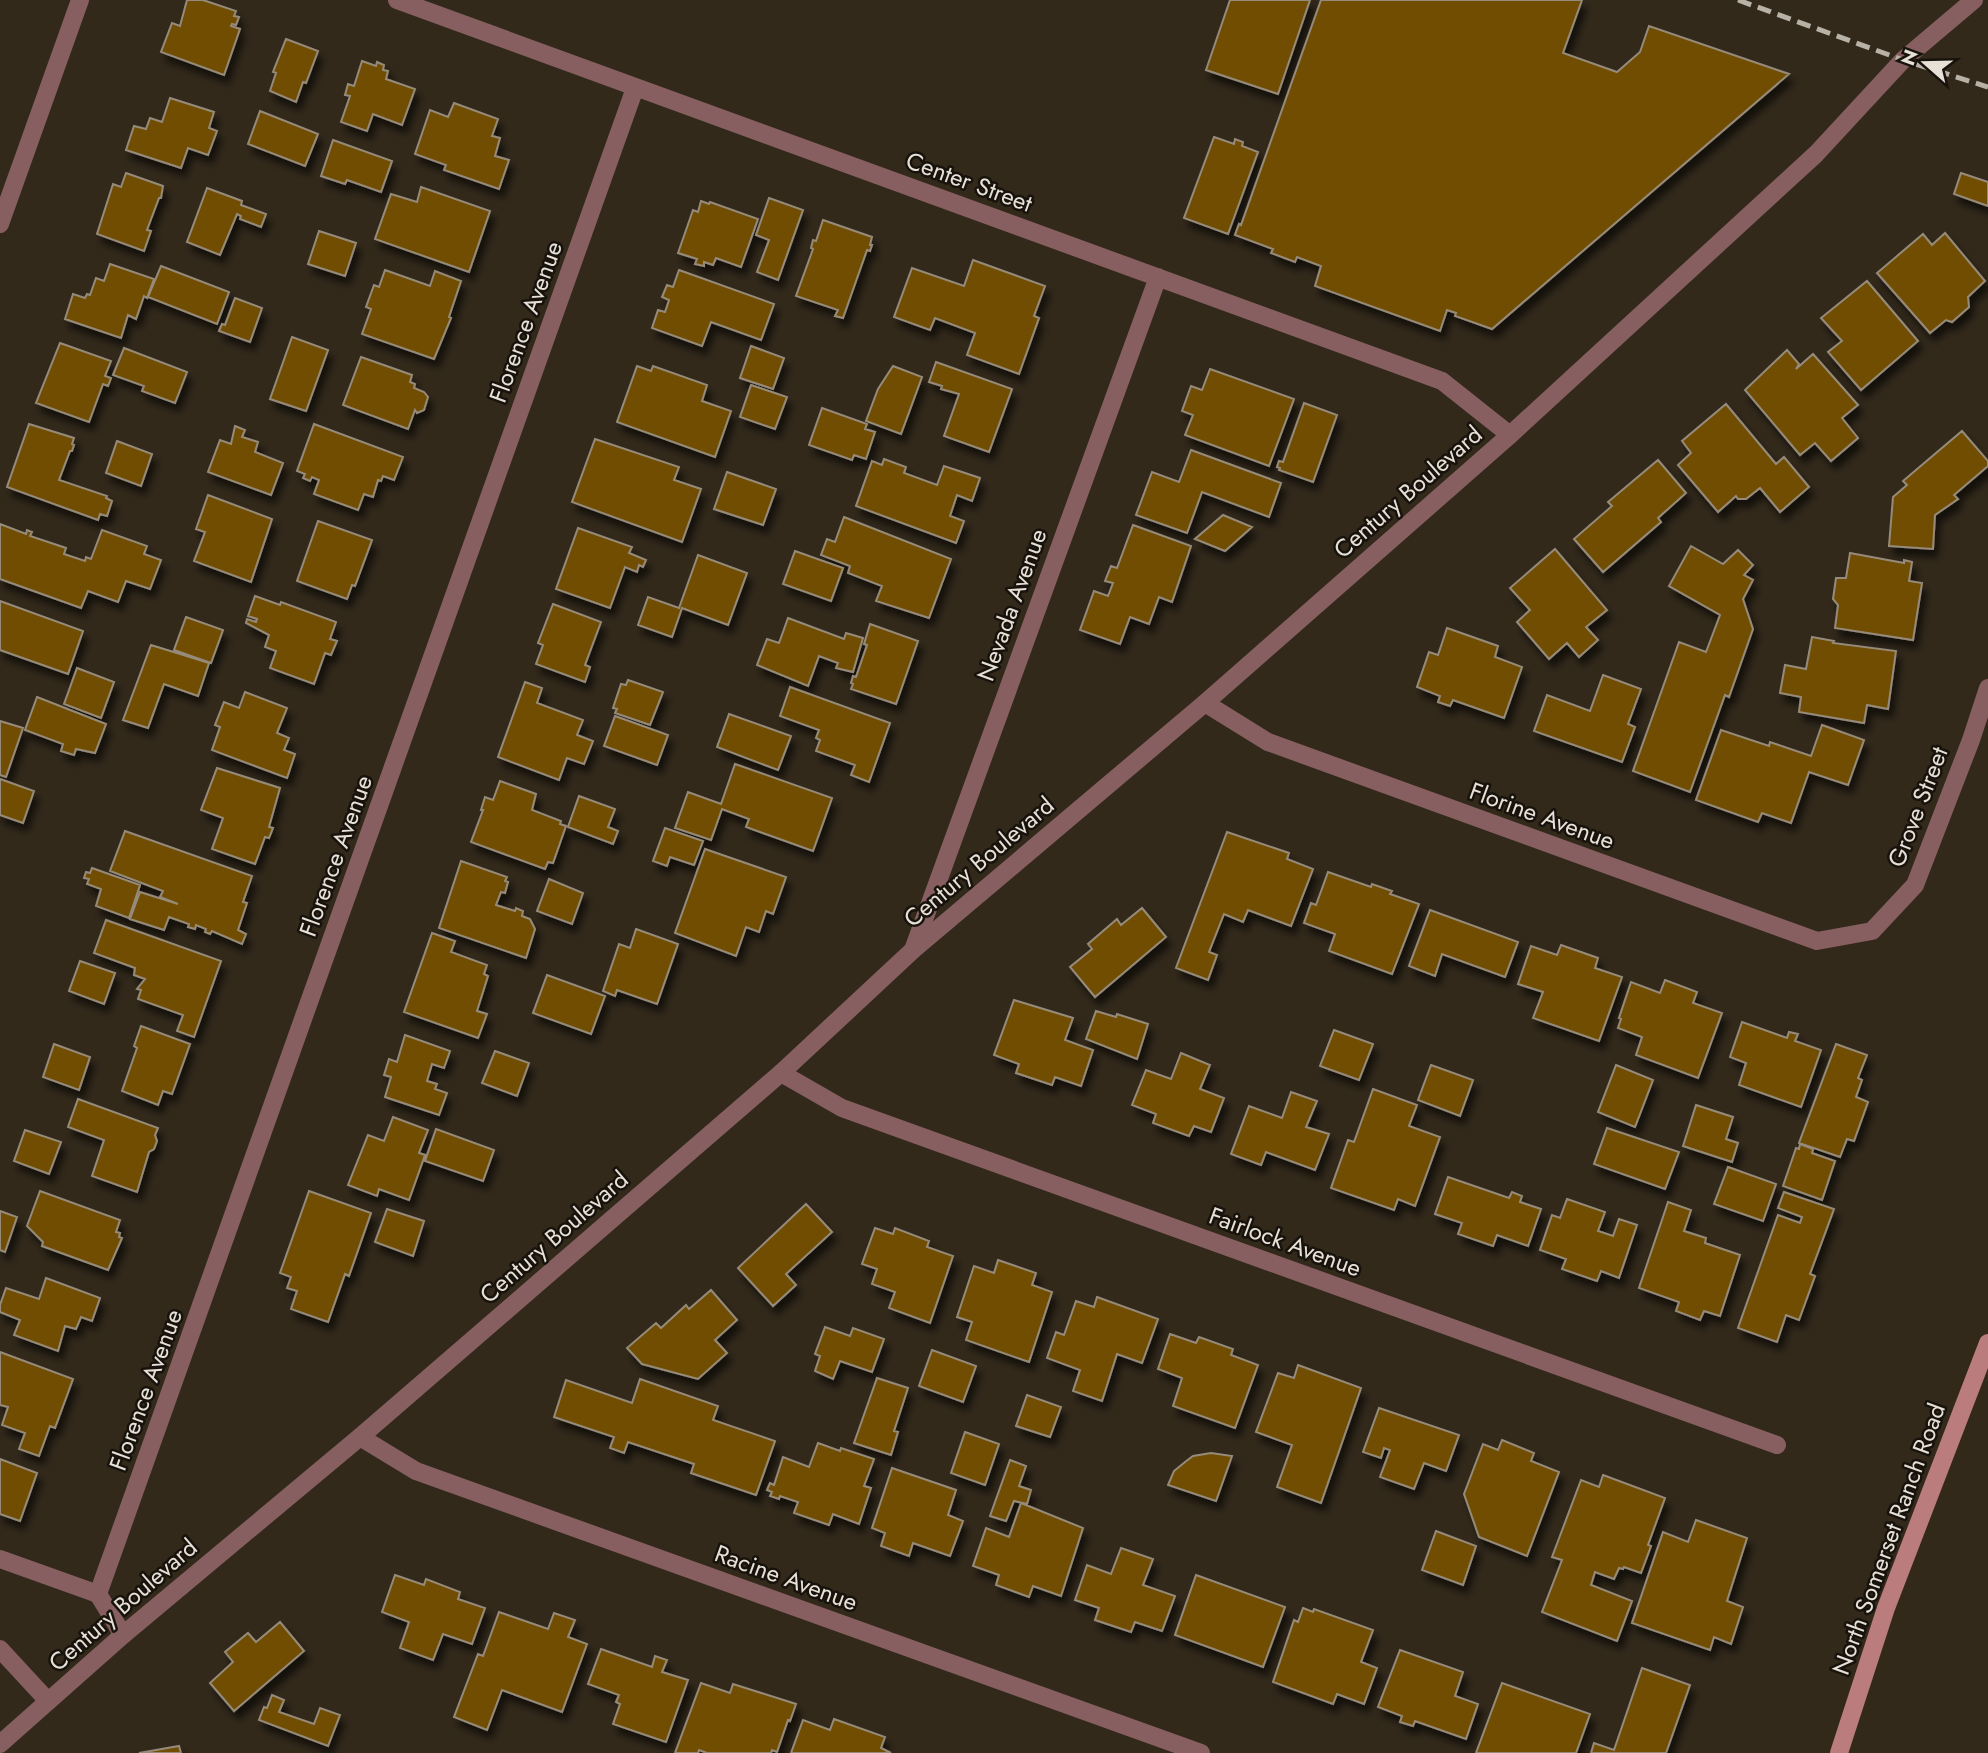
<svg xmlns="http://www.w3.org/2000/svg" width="1988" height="1753" viewBox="0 0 1988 1753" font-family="Jost,sans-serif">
  <defs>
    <filter id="shadow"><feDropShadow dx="4.5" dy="8" stdDeviation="3.5" flood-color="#0009"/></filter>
  </defs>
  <rect width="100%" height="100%" fill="#32291b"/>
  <path fill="#704d00" stroke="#968b7a" stroke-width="2" filter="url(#shadow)" d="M187,0h16l33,11 -2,5 5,1 -3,8 -4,-1 -1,2 9,3 -16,46 -63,-23 11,-29 8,3z
    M1230,0h80l-32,94 -72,-24z
    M1321,0h261l-19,53 54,19 23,-20 9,-26 140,48 -297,255 -37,-13 1,-3 -9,-3 -7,21 -125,-45 6,-20 -24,-9 -2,5 -24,-9 2,-4 -38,-14 4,-11 2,1z
    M286,39l32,12 -12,32 -3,-1 -7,20 -26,-11 6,-18 -3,-1z
    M362,61l14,5 1,-4 7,3 -1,5 5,1 -2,8 29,10 -13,36 -29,-11 -6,17 -26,-9 9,-26 -5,-1 3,-11 6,2z
    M170,98l44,14 -5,16 8,3 -9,24 -20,-7 -7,20 -55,-18 8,-24 12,3 4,-11 12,4z
    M454,103l44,16 -6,17 8,2 -5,18 14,4 -10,29 -55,-19 2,-5 -31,-11 15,-44 18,7z
    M260,111l58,23 -13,32 -57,-22z
    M1214,137l20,7 1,-5 8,3 -1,4 16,6 -30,82 -44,-16z
    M333,140l59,21 -11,31 -34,-12 -2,4 -24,-8z
    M126,173l37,13 -2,12h-2l-12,32 4,1 -7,20 -47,-17 16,-50 8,3z
    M1961,173l27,9v24l-34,-12z
    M421,187l69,24 -21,61 -94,-33 16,-45 26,8z
    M207,188l35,13 -1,4 25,9 -5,13 -21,-8 1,-3 -4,-2 -17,41 -33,-13z
    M769,198l34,12 -25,70 -21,-8 12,-32 -13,-5z
    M701,201l8,3 1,-2 48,17 -17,48 -25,-9 -3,7 -9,-3v4l-9,-2 2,-5 -19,-6 15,-43 5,2z
    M823,220l49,17 -2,8h2l-2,6 -3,-1 -24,68 -8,-2 3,-6 -42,-14 17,-47 -2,-1 2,-8 3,1z
    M319,231l37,12 -11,33 -37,-12z
    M1945,233l40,48 -17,16 1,10 -17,15 -6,-2 -16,13 -53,-60 46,-39 9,11z
    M973,260l72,26 -11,30 5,2 -20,56 -52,-19 8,-22 -40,-15 -5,12 -36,-13 18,-49 52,18z
    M110,264l44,15 -7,19 -3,-2 -8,23 -8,-4 -7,23 -56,-19 8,-25 12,4 2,-4 3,1 6,-17 8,3z
    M161,266l68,26 -12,32 -69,-27z
    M385,270l45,16 5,-15 26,10 -12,36 2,1 -17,41 -72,-25 9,-25 -5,-2 8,-22 5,2z
    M679,270l95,34 -13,36 -50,-18 -9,24 -50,-18 6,-18 7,2 4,-12 -7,-3 5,-12 6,2z
    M1867,281l51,60 -57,49 -33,-38 14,-11 -21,-23z
    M235,298l27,10 -12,34 -31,-11 3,-7 3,1z
    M292,337l36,13 -22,61 -36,-12z
    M60,343l51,18 -6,15 6,2 -3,8 -5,-2 -14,38 -53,-19z
    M751,346l33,12 -11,31 -33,-11z
    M124,348l63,24 -12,31 -33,-12 2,-5 -31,-11z
    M1787,350l12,14 -3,5 17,-15 45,51 -16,13 16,20 -27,23 -16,-18 -15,12 -55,-65z
    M361,357l51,18 -2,7 5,2 -1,4 10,4 4,5 -4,13 -7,3 -2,-3 -7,19 -65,-24z
    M936,362l76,27 -23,63 -45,-16 15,-42 -18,-5 1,-3 -13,-4z
    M637,366l14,5 2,-5 54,19 -5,16 29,10 -16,46 -98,-35z
    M893,366l29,11 -21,57 -35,-13 12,-32z
    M1210,369l84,30 -25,67 -84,-31 8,-20 -11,-4 9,-25 11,4z
    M751,385l36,12 -12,32 -35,-12z
    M1304,403l33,12 -24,67 -34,-12 1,-2 -3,-1 2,-6 4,1z
    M1726,404l50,60 8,-7 25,30 -29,25 -20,-24 -14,11h-8l-2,-3 -18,16 -40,-47 13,-12 -9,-12z
    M822,408l45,16 -2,5 10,3 -9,27 -12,-4 -2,5 -43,-15z
    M29,424l45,14 -2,6 2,1 -2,6h-2l-11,29 48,16 -1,2 6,3 -5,15 -7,-2 -2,6 -91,-33z
    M314,424l89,33 -9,23 -11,-4 -2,5 -3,-1 -5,17 -9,-3 -6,16 -44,-16 5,-14 -7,-3 -2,4 -7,-3 2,-4 -8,-3z
    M235,426l10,4 -3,7 16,5 -3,10 28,11 -12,32 -63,-23 12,-32 11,4z
    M1962,431l26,30v5l-34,29 4,4 -23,16 -2,34 -44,-3 4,-49 14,-12 -4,-4z
    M595,439l84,28 -5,13 27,9 -19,53 -110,-40z
    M117,441l35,13 -11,32 -35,-13z
    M1191,450l90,33 -12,34 -67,-25 -15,41 -51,-18 16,-43 27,10z
    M884,459l22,8 -2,6 33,12 7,-19 36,12 -8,23 -15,-6 -7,21 14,5 -8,22 -100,-37 16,-45 10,4z
    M1658,460l28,33 -28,25 3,4 -58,50 -29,-33 38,-33 -4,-4z
    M727,472l49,17 -13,36 -49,-16z
    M208,495l64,24 -21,63 -57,-21 11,-29 -9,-3z
    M1223,515l29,12 -27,24 -30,-12z
    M844,517l107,42 -22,59 -53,-17 6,-15 -34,-13 2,-7 -29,-11 6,-16 8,3z
    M318,521l54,19 -17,46 -3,-1 -5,14 -50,-18z
    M0,524l26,10 1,-4 5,2 -2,4 36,12 -2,6 21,7 1,-4 5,2 11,-29 45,16 -3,8 17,6 -11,29 -24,-8 -8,21 -30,-11 -7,17 -81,-29z
    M1133,525l58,21 -19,56 -13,-5 -10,27 -19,-7 -10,27 -40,-14 14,-39 14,5 5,-13 -8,-2 6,-15 6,2z
    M578,528l54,19 -3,6 17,7 -3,7 -4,-2 -2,7 -12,-5 -15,41 -54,-19z
    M1691,546l32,18 15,-14 15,15 -9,10 9,5 -10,19 10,30 -24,68 -4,-2 -35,97 -57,-21 46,-129 27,10 14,-37 -51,-29z
    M1555,549l52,61 -21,17 12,13 -19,17 -12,-14 -18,16 -32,-37 13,-12 -20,-22z
    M795,551l48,17 -12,33 -48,-17z
    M1850,553l54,10v-3l8,2 -3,19 13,2 -9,57 -78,-12 3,-23 -5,-6 3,-21h10z
    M698,555l49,18 -19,52 -46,-17 -10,29 -34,-12 10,-28 31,11z
    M255,596l25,9 1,-3 55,20 -6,17 7,2 -6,14 -6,-2 -11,31 -44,-16 6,-17 -11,-4 4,-12 -23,-12 1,-4 9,3 1,-3 -9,-3z
    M0,601l83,30 -15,43 -68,-24z
    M553,604l48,18 -16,43 5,2 -5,15 -49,-18 7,-19 -5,-2z
    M186,617l37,13 -12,33 -37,-13z
    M788,618l56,21 2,-6 17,5 -10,34 -17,-4 2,-5 -19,-7 -11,30 -51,-21 10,-26 12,4z
    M870,624l48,17 -22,63 -45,-15 2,-5 -2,-1 2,-7 3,1 11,-32 -3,-1z
    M1447,628l51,18 -3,11 27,10 -18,51 -51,-18 -3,6 -12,-4 2,-6 -23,-9 12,-35 9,3z
    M1812,637l22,4 -1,2 63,8 -8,58 -21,-4 -3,18 -65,-11 2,-15 -21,-4 5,-28 21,4z
    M151,645l58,18 -11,33 -34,-12 -16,44 -25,-8z
    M77,668l37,14 -13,36 -37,-14z
    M1603,675l38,14 -13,35 7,3 -13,35 -88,-31 13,-36 43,16z
    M628,680l35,12 -13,33 -35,-12 2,-4 -4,-1 8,-24 5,1z
    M525,682l17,6 -5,15 46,17 -6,15 16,6 -9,23 -17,-6 -8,22 -61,-23z
    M790,687l100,36 -21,59 -18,-7 4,-10 -39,-14 4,-11 -4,-2 3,-8 -39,-14z
    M245,692l42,16 -10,25 12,5 -5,12 11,4 -8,24 -75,-28 8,-23 -5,-2 9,-23 15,6z
    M37,697l69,27 -11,29 -19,-4 -2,6 -13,-4 2,-7 -38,-14z
    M729,714l62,22 -13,34 -61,-23z
    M615,716l53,19 -11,30 -53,-19z
    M0,721l23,7 -17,49 -6,-2z
    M1822,725l42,15 -16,45 -39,-13 -18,51 -29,-10 -4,9 -62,-22 25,-70 48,16 1,-4 41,14z
    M735,764l97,34 -19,53 -67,-24 3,-8 -27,-10 -11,31 -36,-12 13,-36 33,12z
    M217,768l63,20 -11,39 4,1 -4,10 -4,-1 -10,27 -43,-15 11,-31 -22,-8z
    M0,779l34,12 -11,32 -23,-8z
    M500,781l36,13 -4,16 29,11 -1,3 6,2 -13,37 -5,-1 -3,7 -74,-27 12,-32h-2l4,-13 8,3z
    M579,796l36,13 -7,18 10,4 -5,13 -45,-17z
    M665,828l38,13 -9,24 -24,-8 -3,9 -14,-5z
    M125,831l127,45 -9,26 4,1 -9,27 8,4 -4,10 -30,-13 -2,3 -5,-2 1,-3 -10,-4 -1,4 -7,-2 1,-3 -20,-7 -5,13 -34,-11 10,-27 38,12 -18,-7 3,-6 -53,-20z
    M1227,832l62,21 -2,6 26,10 -22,57 -43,-16 -5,12 -19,-8 -15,38 8,3 -9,25 -32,-12z
    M705,849l81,28 -13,37 -7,-3 -7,21 -13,-5 -10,29 -61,-23z
    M461,861l46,16 -2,4 3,1 -3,11 -4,-1 -5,13 19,6 1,-3 7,3 -1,5 8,3 5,10 -9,29 -87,-30z
    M92,868l48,17 -11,33 -33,-12 5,-17 -14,-5 2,-5 -5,-1 2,-6 4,1z
    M1328,872l43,15 1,-3 20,7 -2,3 29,10 -27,70 -63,-23 6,-17 -31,-11 7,-20 5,2z
    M549,879l34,14 -11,31 -35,-13z
    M1142,908l24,29 -71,60 -25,-30 22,-18 -4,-5 29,-25 4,6z
    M1430,910l88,32 -13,35 -63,-23 -7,22 -26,-10z
    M106,920l115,41 -27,76 -17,-6 6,-16 -45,-16 3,-9 -4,-1 8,-10 -11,-4 1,-7 -41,-15z
    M636,929l42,15 -21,60 -40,-14 -2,6 -12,-5 16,-47 11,4z
    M432,933l23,8 -4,11 36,13 -3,9 4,2 -11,35 10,3 -9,24 -74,-26z
    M1561,945l37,13 -3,10 27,9 -23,64 -66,-23 10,-26 -25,-8 13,-38 26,9z
    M80,961l35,12 -11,31 -35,-13z
    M547,975l58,21 -14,38 -58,-21z
    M1665,980l32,12 -4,11 29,10 -24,65 -62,-23 6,-18 -24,-9 3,-9 -2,-1 12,-36 29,11z
    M1014,1000l59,18 -8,22 28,10 -12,36 -26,-9 -3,8 -36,-12 3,-9 -25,-9z
    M1096,1011l20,6 1,-3 31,10 -11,35 -51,-20z
    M1742,1022l45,16 2,-6 9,2 -3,7 26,9 -20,57 -62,-22 7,-22 -16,-6z
    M141,1026l49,18 -18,50 -9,-3 -5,14 -36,-14 15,-43 -3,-2z
    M1334,1030l39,14 -14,36 -39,-14z
    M405,1035l45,16 -6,17 -12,-4 -5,17 10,3 -2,5 12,4 -8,22 -54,-18 6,-20 -7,-2 5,-16 8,3z
    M54,1044l36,13 -11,33 -36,-13z
    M1836,1044l31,11 -9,23 4,2 -6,17 12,5 -14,39 -7,-2 -7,18 -41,-14z
    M495,1051l34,12 -12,33 -35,-13z
    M1181,1053l29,12 -10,24 24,9 -13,34 -17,-6 -5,10 -36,-13 3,-9 -24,-9 14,-35 25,9z
    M1431,1065l42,15 -13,36 -42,-16z
    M1616,1065l37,15 -18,47 -37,-15z
    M1373,1089l44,16 -8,21 31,11 -25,69 -17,-7 -4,11 -63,-22 17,-48 6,2z
    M1291,1092l26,9 -11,26 23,7 -14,36 -49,-18 -5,13 -30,-11 18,-48 33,12z
    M78,1099l80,29 -3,7 2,6 -3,8 -5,3 -12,40 -45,-16 12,-36 -36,-13z
    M1696,1105l37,12 -7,22 12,4 -6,19 -49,-16z
    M393,1117l35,13 -9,23 6,2 -16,45 -30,-11 -2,7 -29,-11 20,-50 16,6z
    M1607,1128l72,24 -14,37 -71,-25z
    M436,1129l58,21 -11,31 -58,-20z
    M25,1130l36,12 -12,32 -35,-13z
    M1800,1144l13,5 -1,4 23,8 -13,39 -39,-14 13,-38 3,1z
    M1728,1167l48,17 -13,37 -49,-17z
    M1448,1177l61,21 3,-6 10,4 -2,6 21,7 -13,37 -31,-11 -4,11 -35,-12 4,-11 -27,-9z
    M40,1191l80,29 -4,12 4,1 -1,4 3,1 -14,32 -66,-24 1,-4 -16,-16z
    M309,1191l62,22 -22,63 -4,-2 -17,48 -37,-13 6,-18 -10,-3 4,-11 -11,-4z
    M1784,1192l50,17 -24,65 5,2 -16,44 -13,-5 -9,27 -39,-14 40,-113 22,8 2,-6 -24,-9z
    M1567,1199l38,13 -7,19 15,5 6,-17 18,6 -18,53 -18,-7 -4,10 -35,-12 4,-10 -26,-9 12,-35 8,3z
    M1668,1202l23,8 -7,21 22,7 -1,5 35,12 -20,61 -16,-5 -4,9 -24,-9 3,-9 -40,-14z
    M806,1204l26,28 -46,42 10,11 -23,21 -35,-38z
    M387,1209l37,12 -11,35 -38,-14z
    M0,1211l17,6 -12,35 -5,-2z
    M875,1228l18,6 2,-6 34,13 -2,6 26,9 -23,67 -41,-15 6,-16 -23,-8 5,-15 -15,-5z
    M998,1260l38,13 -4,12 20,7 -23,70 -63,-22 6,-18 -15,-5 17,-51 20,7z
    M46,1278l54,20 -8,23 -11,-4 -5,12 -11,-3 -7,25 -44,-16 6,-15 -20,-8v-7l6,-17 33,11z
    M711,1290l26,30 -22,20 12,13 -29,26 -56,-15 -15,-16 29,-25 5,5 25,-23 3,4z
    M1097,1297l61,22 -16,44 -25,-9 -15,47 -29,-10 7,-21 -33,-12 9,-26 8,3 12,-34 18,6z
    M825,1327l25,9 3,-8 31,11 -12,33 -32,-11 -7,18 -18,-8 5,-15 -5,-2z
    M1170,1334l26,9 3,-6 34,12 -2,6 27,10 -23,63 -62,-22 9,-28 -24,-9z
    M932,1350l44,16 -13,36 -44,-16z
    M0,1352l73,27 -18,49 -5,-2 -11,30 -20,-7 6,-16 -23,-8 6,-18 -8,-2z
    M1298,1365l63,23 -40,115 -44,-16 15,-42 -36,-13 22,-59 16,5z
    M877,1378l31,10 -14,43 4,1 -7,23 -37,-12z
    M640,1379l78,27 -5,14 62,21 -19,54 -65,-22 3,-9 -66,-22 -4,11 -14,-5 4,-11 -60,-20 12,-37 66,23z
    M1027,1395l34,12 -11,30 -34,-11z
    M1379,1408l80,27 -13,36 -22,-8 -10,26 -34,-12 10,-27 -6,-2 -3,10 -18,-6z
    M965,1432l34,12 -14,41 -34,-12z
    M1502,1440l32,13 -3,8 28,11 -32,84 -48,-19 -15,-43 19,-50 15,6z
    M818,1443l22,8 1,-3 33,11 -10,27 7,2 -12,36 -26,-10 -4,11 -35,-12 4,-11 -18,-6 -1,3 -9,-3 2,-4 -5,-2 3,-7 4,2 9,-28 26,10z
    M1211,1453l21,3 -16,45 -48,-16 6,-14 11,-9 8,-6z
    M0,1459l37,14 -17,48 -20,-7z
    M1010,1460l16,6 -7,20 12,4 -4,14 -13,-3 -8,20 -16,-5z
    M892,1468l64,22 -8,25 15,6 -13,35 -37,-13 -4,13 -28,-10 4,-13 -13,-5z
    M1603,1475l62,23 -17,47 3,1 -10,27 -17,-6 -1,2 -4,-1 -5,11 -19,-7 -4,13 41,16 -15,40 -75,-29 20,-52 -10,-3 29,-77 18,7z
    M1021,1503l62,25 -22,68 -28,-10 -4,11 -33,-12 3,-10 -26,-9 13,-38 23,9z
    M1696,1520l51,18 -20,63 16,6 -12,37 -17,-7 -4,13 -78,-27 31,-91 25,10z
    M1436,1531l40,15 -13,39 -41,-15z
    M1121,1548l32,11 -10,26 32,11 -13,35 -27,-9 -4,10 -36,-12 4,-12 -24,-8 12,-35 24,9z
    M395,1575l29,10 2,-6 34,13 -2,7 27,9 -13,36 -29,-10 -10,26 -33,-12 9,-26 -27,-10z
    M1196,1575l89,32 -22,60 -88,-32z
    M1303,1608l10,4 1,-3 59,21 -12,32 16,6 -13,36 -27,-10 -4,10 -60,-22 21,-62 4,2z
    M499,1612l49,17 6,-16 21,7 -7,17 19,7 -25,68 -60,-22 -15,40 -33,-13 24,-63 5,2z
    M280,1622l24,29 -70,60 -24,-28 23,-21 -8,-10 23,-19 8,9z
    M601,1649l51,18 3,-11 12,4 -5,12 26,8 -22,62 -53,-18 7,-20 -4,-2 3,-7 -31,-11z
    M1400,1650l63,22 -8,24 23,8 -12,35 -51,-18 -2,5 -13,-4 2,-6 -24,-9z
    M1642,1668l48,17 -24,68h-75l3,-10 20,7z
    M701,1683l29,10 3,-9 63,20 -6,17 -2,-1 -11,32 -5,-2 -1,3h-64l-8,-3 -1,3h-23z
    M1502,1683l88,31 -14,39h-100z
    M272,1695l12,5 -5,12 35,12 6,-16 20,7 -12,31 -69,-26 5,-13 3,1z
    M834,1719l51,18 -4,11 10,5h-100l12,-33 27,10z
    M179,1746l2,7h-42z"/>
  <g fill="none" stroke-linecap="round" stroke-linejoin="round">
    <path stroke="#875f60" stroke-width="18" d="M0,1559l98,35
      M0,1649l48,52"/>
    <path stroke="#875f60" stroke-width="18" d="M397,0l1045,381 68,54
      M0,224l80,-224
      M1205,703l63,39 549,199 55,-10 43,-46 56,-145 17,-52
      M913,950l245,-673
      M781,1073l61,35 935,337
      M360,1437l56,34 785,282
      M123,1635l-25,-41 537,-1506"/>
    <path stroke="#875f60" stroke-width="18" d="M0,1744l123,-109 237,-198 421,-364 132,-123 292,-247 305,-268 306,-281 87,-94 71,-60"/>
    <path stroke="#bb7c7d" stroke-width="18" d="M1839,1753l47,-145 102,-265"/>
    <path stroke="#b7b1a6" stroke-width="5" stroke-dasharray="14 7" stroke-linecap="butt" d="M1738,0l165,60 85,27"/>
  </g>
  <g text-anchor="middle" stroke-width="5" stroke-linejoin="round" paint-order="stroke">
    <g font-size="24" fill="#e6e0d7" stroke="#17130c">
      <text transform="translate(969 182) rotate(20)" y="8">Center Street</text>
      <text transform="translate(526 322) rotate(-70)" y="8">Florence Avenue</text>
      <text transform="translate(1408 492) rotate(-41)" y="8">Century Boulevard</text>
      <text transform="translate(1012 605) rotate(-70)" y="8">Nevada Avenue</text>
      <text transform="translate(1918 807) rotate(-69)" y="8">Grove Street</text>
      <text transform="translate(1542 816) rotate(20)" y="8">Florine Avenue</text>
      <text transform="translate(336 856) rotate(-70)" y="8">Florence Avenue</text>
      <text transform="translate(979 862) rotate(-40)" y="8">Century Boulevard</text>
      <text transform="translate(554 1237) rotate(-41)" y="8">Century Boulevard</text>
      <text transform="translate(1285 1242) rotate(20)" y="8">Fairlock Avenue</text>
      <text transform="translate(146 1390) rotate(-70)" y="8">Florence Avenue</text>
      <text transform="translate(1889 1539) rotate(-70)" y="8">North Somerset Ranch Road</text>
      <text transform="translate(786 1578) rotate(20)" y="8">Racine Avenue</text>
      <text transform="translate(123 1605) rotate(-41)" y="8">Century Boulevard</text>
    </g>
  </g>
  <g transform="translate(1925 63) rotate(290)" stroke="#17130c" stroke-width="5" paint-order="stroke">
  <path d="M0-5L12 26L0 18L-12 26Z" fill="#e6e0d7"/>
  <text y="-10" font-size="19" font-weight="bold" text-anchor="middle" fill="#e6e0d7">N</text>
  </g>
</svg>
